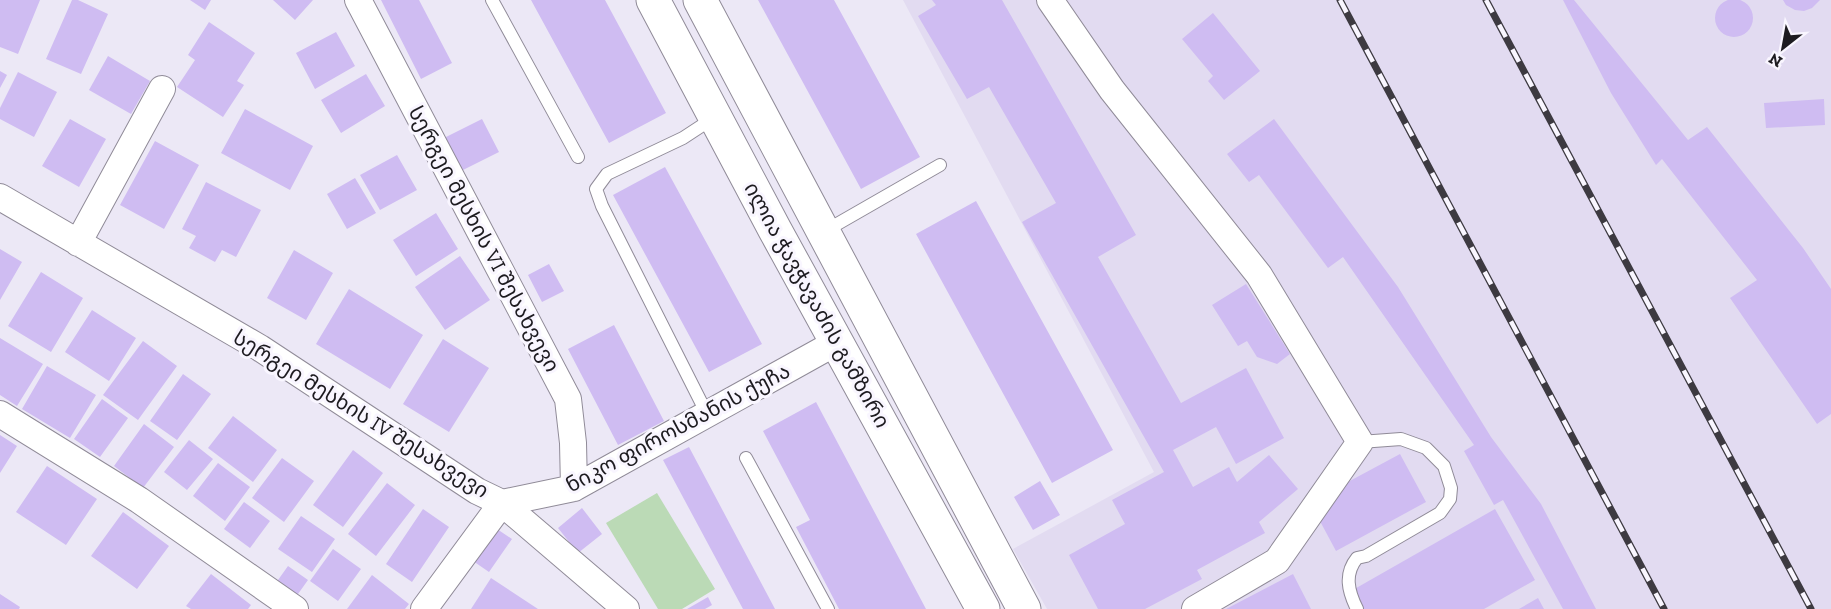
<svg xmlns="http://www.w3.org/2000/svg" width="1831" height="609" viewBox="0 0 1831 609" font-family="'Zilla Slab','Noto Sans Georgian',serif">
  <rect width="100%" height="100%" fill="#ece8f6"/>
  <path fill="#e2dbf1" d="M903,0h928v609h-784l-34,-60 141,-77z"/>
  <path fill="#bbdab6" d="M657,493l58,96 -33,20h-24l-52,-86z"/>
  <path fill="#cfbcf2" d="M1715 18a19 19 0 1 1 38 0a19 19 0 1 1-38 0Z
    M0,0h40l-22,54 -18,-7z
    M72,0h6l30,14 -27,60 -35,-15z
    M190,0h21l-6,10z
    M273,0h40l-18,20z
    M381,0h38l33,63 -31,16z
    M531,0h74l61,113 -57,30z
    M758,0h76l86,157 -59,32z
    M932,0h70l134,235 -38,22 83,146 65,-35 38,70 -48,26 -20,-37 -43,23 20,37 36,-20 8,15 32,-27 29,34 -39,33 6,11 -68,37 5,9 -57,30h-47l-29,-54 56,-31 -13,-24 52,-28 -142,-250 34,-19 -67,-116 -22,12 -49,-83 18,-11z
    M1563,0h11l114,140 19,-13 96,121 28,41v125l-14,10 -87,-126 27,-18 -95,-121 -6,6 -45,-72z
    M1783,0h37l-8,8 -8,3 -9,-1 -9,-5z
    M1213,13l47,58 -36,29 -16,-19 5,-5 -31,-37z
    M209,22l46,31 -18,28 7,4 -21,32 -46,-30 18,-27 -7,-5z
    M336,32l19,34 -40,23 -19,-36z
    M108,56l42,25 -19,33 -42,-24z
    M0,71l7,4 -7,13z
    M18,72l39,20 -23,45 -34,-18v-11z
    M366,74l19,32 -44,27 -20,-33z
    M1824,99l1,26 -59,3 -2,-25z
    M245,109l68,37 -23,44 -69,-37z
    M70,119l36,20 -27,48 -37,-21z
    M482,119l17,33 -38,19 -17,-33z
    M1274,119l124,168 93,150 50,67 55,105h-33l-60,-109 -9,5 -30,-54 10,-6 -131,-188 -15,11 -69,-93 -10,7 -22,-28z
    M155,141l44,24 -35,64 -44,-24z
    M397,155l20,35 -37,20 -20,-35z
    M665,167l97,177 -53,28 -96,-177z
    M355,178l21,35 -29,16 -20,-35z
    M206,182l55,28 -25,47 -14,-7 -7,12 -26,-14 7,-12 -14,-7z
    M976,201l137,249 -61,33 -136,-249z
    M436,213l22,36 -42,27 -23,-36z
    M0,249l22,13 -22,38z
    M294,250l39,23 -27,47 -39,-22z
    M460,256l30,44 -45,30 -30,-43z
    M549,264l15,27 -22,11 -14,-27z
    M41,272l42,26 -32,54 -43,-26z
    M1246,284l44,70 -13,10 -20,-7 -10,-16 -9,5 -26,-41z
    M349,289l74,46 -33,54 -74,-45z
    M92,310l44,28 -27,43 -44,-29z
    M614,325l50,96 -46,24 -50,-96z
    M0,338l43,26 -26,42 -17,-11z
    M443,339l46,29 -40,64 -46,-28z
    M143,341l34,25 -39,54 -35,-25z
    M47,366l49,29 -26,43 -48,-29z
    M183,374l28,20 -34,46 -27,-19z
    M102,399l26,19 -28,39 -26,-18z
    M816,402l110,207h-87l-43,-82 14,-7 -47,-89z
    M233,416l44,34 -24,32 -45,-34z
    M144,424l30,23 -31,41 -29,-22z
    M0,435l17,11 -17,27z
    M189,440l24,19 -26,31 -23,-18z
    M689,447l86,162h-32l-80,-149z
    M353,450l30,23 -40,54 -30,-22z
    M1400,454l26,48 -90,49 -22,-41 23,-12 -4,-8z
    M282,458l32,23 -30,41 -32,-24z
    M218,463l32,24 -25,34 -32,-25z
    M47,466l50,33 -31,46 -50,-33z
    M1040,481l20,34 -27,15 -19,-33z
    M387,483l28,22 -39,51 -28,-22z
    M244,502l26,19 -20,27 -26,-19z
    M582,508l20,26 -24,19 -20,-25z
    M423,509l26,18 -37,55 -26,-18z
    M1495,509l40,71 -51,29h-122l-11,-18z
    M123,512l46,34 -32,43 -46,-33z
    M301,516l34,23 -23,33 -34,-23z
    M497,529l15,10 -23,33 -16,-11z
    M333,549l28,20 -23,32 -28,-20z
    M288,566l20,14 -15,21 -20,-14z
    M211,574l40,31 -3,4h-57l-5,-3z
    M1293,574l18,35h-85z
    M372,575l37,29 -4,5h-58z
    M491,578l47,31h-67z
    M0,594l20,13 -1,2h-19z
    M708,597l4,8 -7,4h-18z
    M1538,598l6,11h-25z"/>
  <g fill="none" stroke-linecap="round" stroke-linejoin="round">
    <defs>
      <path id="lane" d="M492,0l86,157
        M825,231l115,-66
        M707,414l-105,-208 -6,-17 11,-15 76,-36 32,-21
        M746,458l82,151
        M1357,609c-9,-18 -13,-35 0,-51l9,-2 74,-43 10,-14 1,-11 -7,-22 -18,-18 -25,-9 -41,3"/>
      <path id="street" d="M358,0l210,399 5,44 1,45
        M1050,0l62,90 147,185 101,167 -83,119 -82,48
        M0,197l260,151 217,143 25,12 124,106
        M78,243l84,-154
        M0,414l139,86 156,109
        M424,609l78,-106 72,-15 263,-146"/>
      <path id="primary" d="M653,0l122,230 208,379
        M700,0l324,609"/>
    </defs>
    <use href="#lane" stroke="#908b98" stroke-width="14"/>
    <use href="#street" stroke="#908b98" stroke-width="28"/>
    <use href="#primary" stroke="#908b98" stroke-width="35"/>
    <use href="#lane" stroke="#fff" stroke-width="12"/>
    <use href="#street" stroke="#fff" stroke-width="26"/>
    <use href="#primary" stroke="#fff" stroke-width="33"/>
    <defs>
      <path id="rail" d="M1340,0l324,609
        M1486,0l325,609"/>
    </defs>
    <use href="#rail" stroke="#3d3a41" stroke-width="7"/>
    <use href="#rail" stroke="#f9f6ff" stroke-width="4.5" stroke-dasharray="14" stroke-linecap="butt"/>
  </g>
  <g text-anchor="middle" stroke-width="6" stroke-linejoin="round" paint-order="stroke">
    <g font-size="21" fill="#1d1b20" stroke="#f9f6ff">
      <text transform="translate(484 239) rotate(62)" y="7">სერგეი მესხის VI შესახვევი</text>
      <text transform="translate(817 305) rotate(61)" y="7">ილია ჭავჭავაძის გამზირი</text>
      <text transform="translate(361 414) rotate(32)" y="7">სერგეი მესხის IV შესახვევი</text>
      <text transform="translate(678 428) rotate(-28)" y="7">ნიკო ფიროსმანის ქუჩა</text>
    </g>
  </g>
  <g transform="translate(1783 48) rotate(211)" stroke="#f9f6ff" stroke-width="4.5" paint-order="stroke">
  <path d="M0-4.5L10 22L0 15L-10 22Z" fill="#1d1b20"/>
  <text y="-9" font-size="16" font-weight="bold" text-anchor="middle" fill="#1d1b20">N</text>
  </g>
</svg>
